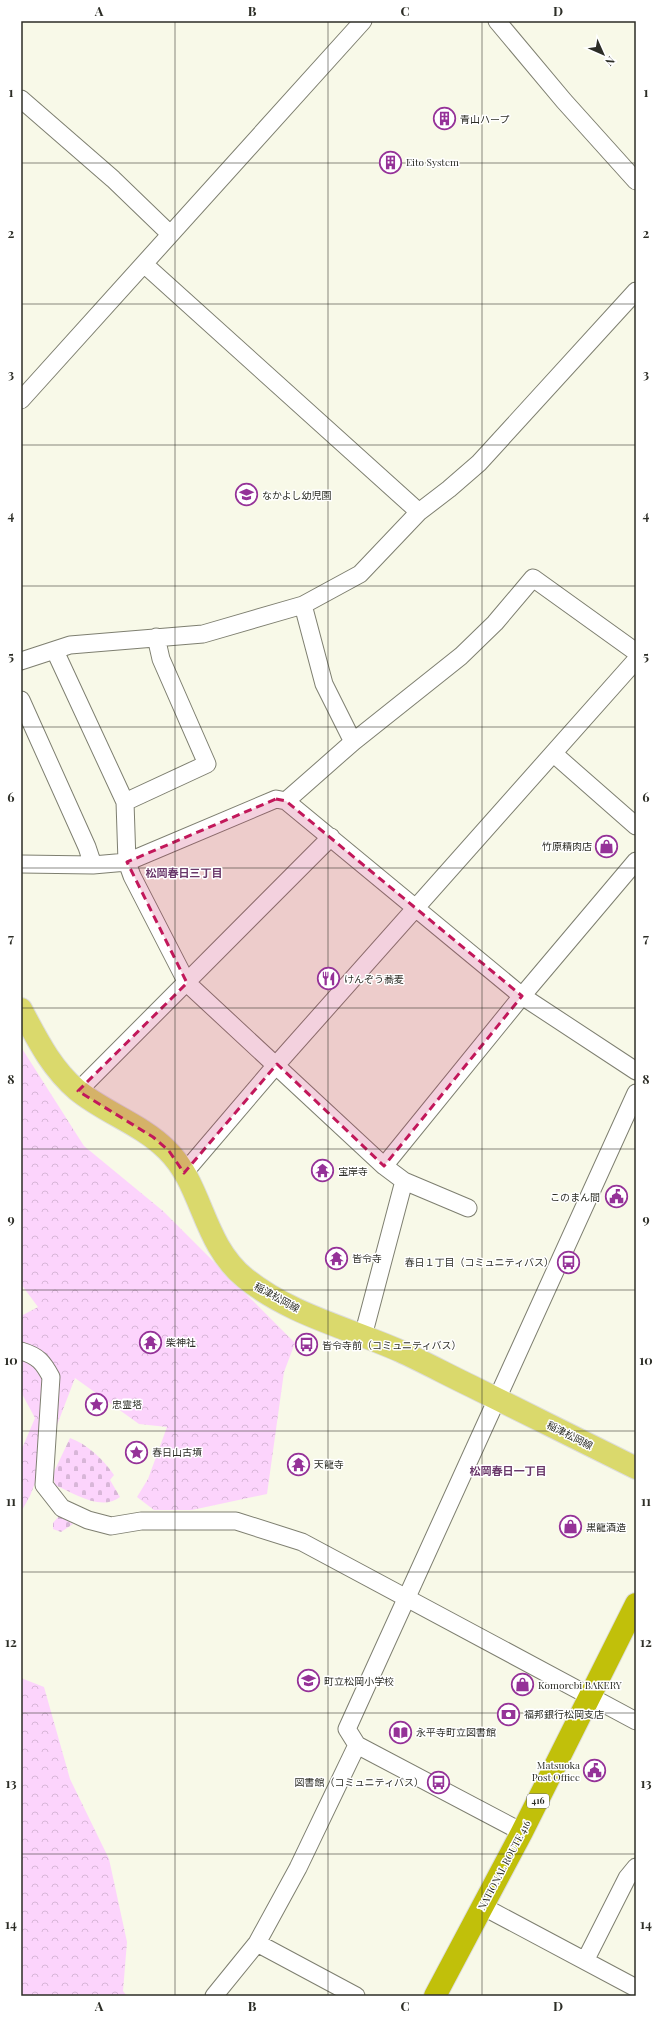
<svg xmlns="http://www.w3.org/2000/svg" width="657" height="2017" viewBox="0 0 657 2017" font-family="'Playfair Display','Noto Sans JP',serif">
  <defs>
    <pattern id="forest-crowns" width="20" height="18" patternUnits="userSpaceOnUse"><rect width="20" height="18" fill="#fcd4fc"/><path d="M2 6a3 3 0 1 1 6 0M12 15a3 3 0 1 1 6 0" fill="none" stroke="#d8b6d8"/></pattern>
    <pattern id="cemetery-stones" width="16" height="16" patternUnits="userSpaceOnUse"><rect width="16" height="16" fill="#fcd4fc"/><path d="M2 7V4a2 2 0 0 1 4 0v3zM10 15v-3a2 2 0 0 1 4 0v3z" fill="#d8b6d8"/></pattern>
  </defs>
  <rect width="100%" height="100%" fill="#f8f9e8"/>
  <path fill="url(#forest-crowns)" d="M21,1047l63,99 79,65 132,132 -11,29 -17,122 -75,16h-38l-17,-13 11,-18 19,-52 -28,-3 -64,-46 -45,118 -9,16v-61l14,-33 -14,-26v-76l17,-9 -17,-23z
    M21,1678l23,9 26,92 39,80 18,83 -4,49 4,5h-106z"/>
  <path fill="url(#cemetery-stones)" d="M70,1438c17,6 33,21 44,37l-4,5 10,17c-19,15 -46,-4 -65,-12l-2,-11z
    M59,1516l14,8 -12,8 -8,-3v-6z"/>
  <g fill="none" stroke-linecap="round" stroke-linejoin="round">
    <defs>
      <path id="minor" d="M497,21l67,80 72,80
        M21,99l92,80 57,55
        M144,264l275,248
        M21,400l342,-379
        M303,605l21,79 29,58
        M55,651l70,151 2,60 5,14 55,107 197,183 20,15 64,27
        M21,661l49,-16 133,-11 100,-29 57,-31 59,-62 30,-23 30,-26 157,-172
        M21,700l66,147 6,18
        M554,754l82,72
        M286,801l67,-59 108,-86 34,-33 38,-45 103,74
        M125,802l82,-38 -46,-105 -5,-22
        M21,864l72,1 34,-3 149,-63 10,2 236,195 114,75
        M78,1091l253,-254
        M384,1166l138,-170 114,-135
        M184,1173l93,-109 359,-404
        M363,1336l41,-155
        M21,1351c17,5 22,11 30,26l-7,108 18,23 26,12 23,6 30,-5h95l66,21 334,179
        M522,1832l-165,-87 -10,-16 289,-636
        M482,1906l154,82
        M257,1943l99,53
        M585,1961l42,-83 9,-11
        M214,1996l43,-53 41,-75 59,-123"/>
      <path id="major" d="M21,1009c16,30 30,59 56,81 28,23 64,34 90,60 36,35 35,93 78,128 44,36 103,50 155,73 24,11 48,24 71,35 55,27 110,55 165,82"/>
      <path id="highway" d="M435,1996l87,-164 114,-228"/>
    </defs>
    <use href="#minor" stroke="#7e7f70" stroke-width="19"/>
    <use href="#major" stroke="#dddddc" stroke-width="24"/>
    <use href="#highway" stroke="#dddddc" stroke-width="24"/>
    <use href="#minor" stroke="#fff" stroke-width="17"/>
    <use href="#major" stroke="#dad96c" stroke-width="22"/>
    <use href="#highway" stroke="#c1c00a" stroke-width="22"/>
  </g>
  <path fill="#c2185b" fill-opacity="0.2" stroke="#c2185b" stroke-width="3" stroke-dasharray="8 5" stroke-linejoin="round" d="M276,799l10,2 236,195 -138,170 -107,-102 -93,109 -15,-22 -16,-14 -75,-46 109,-108 -60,-121z"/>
  <path fill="none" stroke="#2c2d26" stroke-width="1" stroke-opacity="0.55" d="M175,21v1975M328,21v1975M482,21v1975M21,163h615M21,304h615M21,445h615M21,586h615M21,727h615M21,868h615M21,1008h615M21,1149h615M21,1290h615M21,1431h615M21,1572h615M21,1713h615M21,1854h615"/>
  <defs>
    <symbol id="building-ring" viewBox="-11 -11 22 22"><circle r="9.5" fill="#fff" stroke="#953298" stroke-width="1.5"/><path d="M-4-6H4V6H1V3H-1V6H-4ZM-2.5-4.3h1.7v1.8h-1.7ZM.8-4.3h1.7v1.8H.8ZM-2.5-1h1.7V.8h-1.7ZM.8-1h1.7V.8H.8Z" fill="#953298"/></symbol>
    <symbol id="school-ring" viewBox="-11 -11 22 22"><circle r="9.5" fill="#fff" stroke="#953298" stroke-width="1.5"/><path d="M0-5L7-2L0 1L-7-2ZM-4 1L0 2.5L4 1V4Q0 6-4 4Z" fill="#953298"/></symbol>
    <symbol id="shop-ring" viewBox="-11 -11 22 22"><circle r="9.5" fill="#fff" stroke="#953298" stroke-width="1.5"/><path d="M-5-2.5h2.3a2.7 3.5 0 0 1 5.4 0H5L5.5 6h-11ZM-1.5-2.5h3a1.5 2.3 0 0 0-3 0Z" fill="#953298"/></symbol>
    <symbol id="restaurant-ring" viewBox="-11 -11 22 22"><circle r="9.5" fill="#fff" stroke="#953298" stroke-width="1.5"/><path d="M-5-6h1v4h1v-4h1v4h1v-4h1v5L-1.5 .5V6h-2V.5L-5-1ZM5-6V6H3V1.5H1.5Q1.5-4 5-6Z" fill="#953298"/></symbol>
    <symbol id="temple-ring" viewBox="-11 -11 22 22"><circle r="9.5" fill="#fff" stroke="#953298" stroke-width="1.5"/><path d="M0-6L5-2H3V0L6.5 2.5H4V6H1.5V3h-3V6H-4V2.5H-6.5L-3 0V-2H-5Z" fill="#953298"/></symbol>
    <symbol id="civic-ring" viewBox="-11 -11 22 22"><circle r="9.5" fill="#fff" stroke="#953298" stroke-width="1.5"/><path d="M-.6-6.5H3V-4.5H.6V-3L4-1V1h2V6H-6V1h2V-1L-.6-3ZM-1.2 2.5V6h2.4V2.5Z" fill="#953298"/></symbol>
    <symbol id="bus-ring" viewBox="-11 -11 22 22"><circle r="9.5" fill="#fff" stroke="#953298" stroke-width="1.5"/><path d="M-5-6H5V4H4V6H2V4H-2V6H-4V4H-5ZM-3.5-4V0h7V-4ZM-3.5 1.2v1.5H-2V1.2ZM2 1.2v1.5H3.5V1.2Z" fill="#953298"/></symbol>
    <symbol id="sight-ring" viewBox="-11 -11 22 22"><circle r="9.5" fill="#fff" stroke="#953298" stroke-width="1.5"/><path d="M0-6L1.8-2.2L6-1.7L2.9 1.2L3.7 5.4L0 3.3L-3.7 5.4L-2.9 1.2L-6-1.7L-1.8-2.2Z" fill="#953298"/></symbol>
    <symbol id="bank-ring" viewBox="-11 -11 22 22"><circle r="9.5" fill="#fff" stroke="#953298" stroke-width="1.5"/><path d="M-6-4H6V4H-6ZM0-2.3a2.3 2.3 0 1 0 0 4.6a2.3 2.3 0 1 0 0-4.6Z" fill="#953298"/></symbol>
    <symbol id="library-ring" viewBox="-11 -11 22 22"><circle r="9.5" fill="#fff" stroke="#953298" stroke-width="1.5"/><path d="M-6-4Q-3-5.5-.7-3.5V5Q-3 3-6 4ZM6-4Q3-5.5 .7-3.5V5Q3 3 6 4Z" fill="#953298"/></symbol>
  </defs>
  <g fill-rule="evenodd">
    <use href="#building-ring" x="432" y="106" width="25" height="25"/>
    <use href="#building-ring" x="378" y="150" width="25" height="25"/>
    <use href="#school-ring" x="234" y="482" width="25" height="25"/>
    <use href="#shop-ring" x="594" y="834" width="25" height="25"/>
    <use href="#restaurant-ring" x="316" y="966" width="25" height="25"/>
    <use href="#temple-ring" x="310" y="1158" width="25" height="25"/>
    <use href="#civic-ring" x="604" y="1184" width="25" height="25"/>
    <use href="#temple-ring" x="324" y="1246" width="25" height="25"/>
    <use href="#bus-ring" x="556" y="1250" width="25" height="25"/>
    <use href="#temple-ring" x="138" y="1330" width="25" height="25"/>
    <use href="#bus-ring" x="294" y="1332" width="25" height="25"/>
    <use href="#sight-ring" x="84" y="1392" width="25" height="25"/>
    <use href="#sight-ring" x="124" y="1440" width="25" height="25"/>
    <use href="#temple-ring" x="286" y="1452" width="25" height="25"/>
    <use href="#shop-ring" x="558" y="1514" width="25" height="25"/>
    <use href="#school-ring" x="296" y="1668" width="25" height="25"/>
    <use href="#shop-ring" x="510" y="1672" width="25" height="25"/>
    <use href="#bank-ring" x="496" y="1702" width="25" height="25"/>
    <use href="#library-ring" x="388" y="1720" width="25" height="25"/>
    <use href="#civic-ring" x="582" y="1758" width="25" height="25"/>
    <use href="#bus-ring" x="426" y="1770" width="25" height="25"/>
  </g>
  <g text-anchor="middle" stroke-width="3" stroke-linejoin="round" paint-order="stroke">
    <rect fill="#fff" stroke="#6b6c67" stroke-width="1" x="527" y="1794" width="22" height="14" rx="3"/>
    <g font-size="9" font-weight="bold" fill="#2c2d26">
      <text x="538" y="1804">416</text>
    </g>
    <g font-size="10" fill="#2c2d26" stroke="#fff" text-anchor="start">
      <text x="460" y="123">青山ハープ</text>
      <text x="406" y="166">Eito System</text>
      <text x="262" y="499">なかよし幼児園</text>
      <text x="592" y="850" text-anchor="end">竹原精肉店</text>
      <text x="344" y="983">けんぞう蕎麦</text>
      <text x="338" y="1175">宝岸寺</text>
      <text x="600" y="1201" text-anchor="end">このまん間</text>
      <text x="352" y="1262">皆令寺</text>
      <text x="554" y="1266" text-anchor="end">春日１丁目（コミュニティバス）</text>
      <text x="166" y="1346">柴神社</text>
      <text x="322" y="1349">皆令寺前（コミュニティバス）</text>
      <text x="112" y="1408">忠霊塔</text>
      <text x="152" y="1456">春日山古墳</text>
      <text x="314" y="1468">天龍寺</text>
      <text x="586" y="1531">黒龍酒造</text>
      <text x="324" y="1685">町立松岡小学校</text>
      <text x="538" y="1689">Komorebi BAKERY</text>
      <text x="524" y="1718">福邦銀行松岡支店</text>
      <text x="416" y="1736">永平寺町立図書館</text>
      <text x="580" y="1769" text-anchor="end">Matsuoka<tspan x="580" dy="12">Post Office</tspan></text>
      <text x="424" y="1786" text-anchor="end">図書館（コミュニティバス）</text>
    </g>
    <g font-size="10" fill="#2c2d26" stroke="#fff">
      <text transform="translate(277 1297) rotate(29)" y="4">稲津松岡線</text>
      <text transform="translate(570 1435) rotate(27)" y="4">稲津松岡線</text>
      <text transform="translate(504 1865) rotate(-62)" y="4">NATIONAL ROUTE 416</text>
    </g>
    <g font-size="11" font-weight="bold" fill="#6a386a" stroke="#fff">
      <text x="184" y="877">松岡春日三丁目</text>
      <text x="508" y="1475">松岡春日一丁目</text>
    </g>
  </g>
  <rect width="657" height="2017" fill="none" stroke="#ffffff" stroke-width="44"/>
  <g transform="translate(603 54) rotate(135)" stroke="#ffffff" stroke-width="3" paint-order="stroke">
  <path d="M0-3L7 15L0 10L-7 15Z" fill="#2c2d26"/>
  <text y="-6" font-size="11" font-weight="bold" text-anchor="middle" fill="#2c2d26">N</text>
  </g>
  <rect x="22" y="22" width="613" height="1973" fill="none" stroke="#2c2d26" stroke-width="1.5"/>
  <g font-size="13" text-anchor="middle" font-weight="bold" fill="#2c2d26">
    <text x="99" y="16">A</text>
    <text x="252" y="16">B</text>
    <text x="405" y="16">C</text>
    <text x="558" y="16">D</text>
    <text x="11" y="97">1</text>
    <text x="646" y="97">1</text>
    <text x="11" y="238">2</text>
    <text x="646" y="238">2</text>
    <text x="11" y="379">3</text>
    <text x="646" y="379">3</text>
    <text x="11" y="520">4</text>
    <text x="646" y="520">4</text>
    <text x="11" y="661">5</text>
    <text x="646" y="661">5</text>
    <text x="11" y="802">6</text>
    <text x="646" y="802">6</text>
    <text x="11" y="943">7</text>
    <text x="646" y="943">7</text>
    <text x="11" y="1084">8</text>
    <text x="646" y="1084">8</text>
    <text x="11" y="1224">9</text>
    <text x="646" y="1224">9</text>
    <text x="11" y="1365">10</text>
    <text x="646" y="1365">10</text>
    <text x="11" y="1506">11</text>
    <text x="646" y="1506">11</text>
    <text x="11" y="1647">12</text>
    <text x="646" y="1647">12</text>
    <text x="11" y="1788">13</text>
    <text x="646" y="1788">13</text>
    <text x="11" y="1929">14</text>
    <text x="646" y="1929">14</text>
    <text x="99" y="2011">A</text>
    <text x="252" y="2011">B</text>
    <text x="405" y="2011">C</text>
    <text x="558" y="2011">D</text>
  </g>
</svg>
